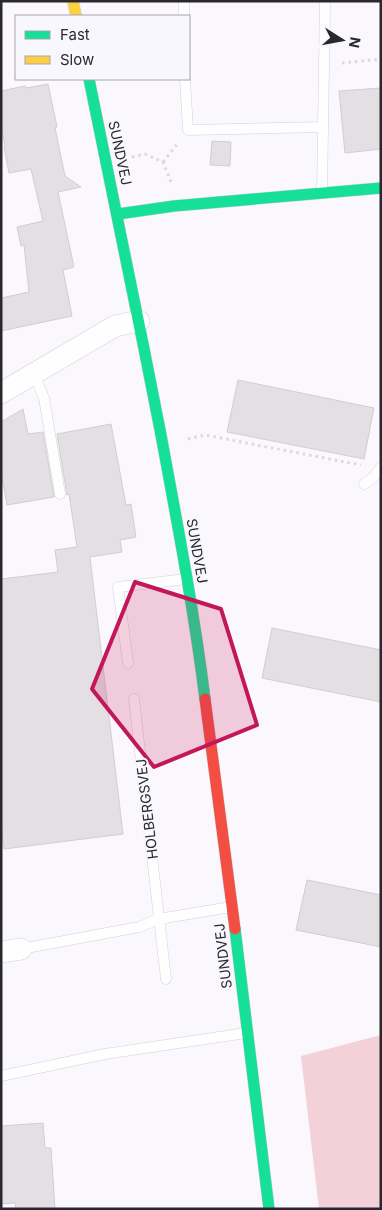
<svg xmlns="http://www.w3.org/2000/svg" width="382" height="1210" viewBox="0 0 382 1210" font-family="Inter,sans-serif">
  <rect width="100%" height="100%" fill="#faf8fd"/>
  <path fill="#f4d0d8" d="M381,1035v174h-62l-18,-153z"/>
  <path fill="#e3dfe3" stroke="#d1ced2" d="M48,84l9,43 -2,1 10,48 16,11 -23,5 16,75 -11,3 9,46 -71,15v-33l28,-6 -5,-47 -3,1 -4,-19 26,-6 -12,-52 -22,4 -5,-26 1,-1 -4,-19v-36l24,-5 1,2z
    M381,88v61l-36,4 -6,-62z
    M212,141l19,1 -1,24 -20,-1z
    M238,380l136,28 -10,51 -137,-27z
    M23,409l5,25 15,-2 11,65 -47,8 -6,-34v-49z
    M111,424l15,81 5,-1 5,33 -16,3 2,12 -32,5 33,277 -119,15 -3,-23v-247l57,-7 -3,-22 22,-3 -8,-53 -2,1 -10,-61z
    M272,628l109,22v52l-119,-24z
    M307,880l74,15v52l-85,-17z
    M43,1123l2,25h6l4,61h-39l-1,-6 -14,1v-78z"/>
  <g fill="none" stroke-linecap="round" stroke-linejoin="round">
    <defs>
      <path id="lane" d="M184,16v-15
        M185,79l3,51 135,-3
        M322,193l3,-192
        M34,374l10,24 16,96
        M364,484l9,-6 8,-11
        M128,663l-10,-76 68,-8
        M134,699l32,280
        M21,949l118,-22 20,-8 72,-12
        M1,1076l104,-22 141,-21"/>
      <path id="street" d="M1,393l114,-67 24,-5
        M1,952l20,-3"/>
      <path id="fast" d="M89,79c24,118 49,237 72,356 16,87 33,175 44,264
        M118,214l56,-8 207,-18
        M235,929l34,280"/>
      <path id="slow" d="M73,1l3,15"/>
      <path id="jam" d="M205,699l30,230"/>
    </defs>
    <use href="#lane" stroke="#d3d1d6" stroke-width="11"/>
    <use href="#street" stroke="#d3d1d6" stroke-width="22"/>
    <use href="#fast" stroke="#d3d1d6" stroke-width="12"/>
    <use href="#slow" stroke="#d3d1d6" stroke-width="12"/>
    <use href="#jam" stroke="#d3d1d6" stroke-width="12"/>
    <path stroke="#dad9da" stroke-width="3" stroke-dasharray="2.5 4" stroke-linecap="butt" d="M342,63l39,-4
      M132,157l13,-3 18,8 8,20
      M163,162l15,-19
      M188,439l17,-4 156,30"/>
    <use href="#lane" stroke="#fefeff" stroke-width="10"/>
    <use href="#street" stroke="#fefeff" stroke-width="21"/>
    <use href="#fast" stroke="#16e098" stroke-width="11"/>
    <use href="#slow" stroke="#ffcf43" stroke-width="11"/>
    <use href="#jam" stroke="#f24e42" stroke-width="11"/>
  </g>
  <path fill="#c2185b" fill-opacity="0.2" stroke="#c2185b" stroke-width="4" stroke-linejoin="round" d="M135,582l86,27 36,116 -103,42 -62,-78z"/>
  <g text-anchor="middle" stroke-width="4" stroke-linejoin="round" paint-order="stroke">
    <g font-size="14" fill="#2a282f" stroke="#f9f7fe">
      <text transform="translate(120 153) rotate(78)" y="5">SUNDVEJ</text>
      <text transform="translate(197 551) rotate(80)" y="5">SUNDVEJ</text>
      <text transform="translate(147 809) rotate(-97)" y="5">HOLBERGSVEJ</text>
      <text transform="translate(223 956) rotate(-97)" y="5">SUNDVEJ</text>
    </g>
  </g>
  <rect width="382" height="1210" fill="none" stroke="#2a282f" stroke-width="5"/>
  <rect x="15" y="15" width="175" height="65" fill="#f9f7fe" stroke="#a6a4ab"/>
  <rect x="25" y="31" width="25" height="8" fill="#16e098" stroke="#a6a4ab"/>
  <text x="60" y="40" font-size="15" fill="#2a282f">Fast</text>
  <rect x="25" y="56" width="25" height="8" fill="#ffcf43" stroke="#a6a4ab"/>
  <text x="60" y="65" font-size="15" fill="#2a282f">Slow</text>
  <g transform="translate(342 40) rotate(101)" stroke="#f9f7fe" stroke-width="4" paint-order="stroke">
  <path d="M0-4L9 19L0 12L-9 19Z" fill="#2a282f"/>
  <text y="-8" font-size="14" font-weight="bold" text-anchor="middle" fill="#2a282f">N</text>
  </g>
</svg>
